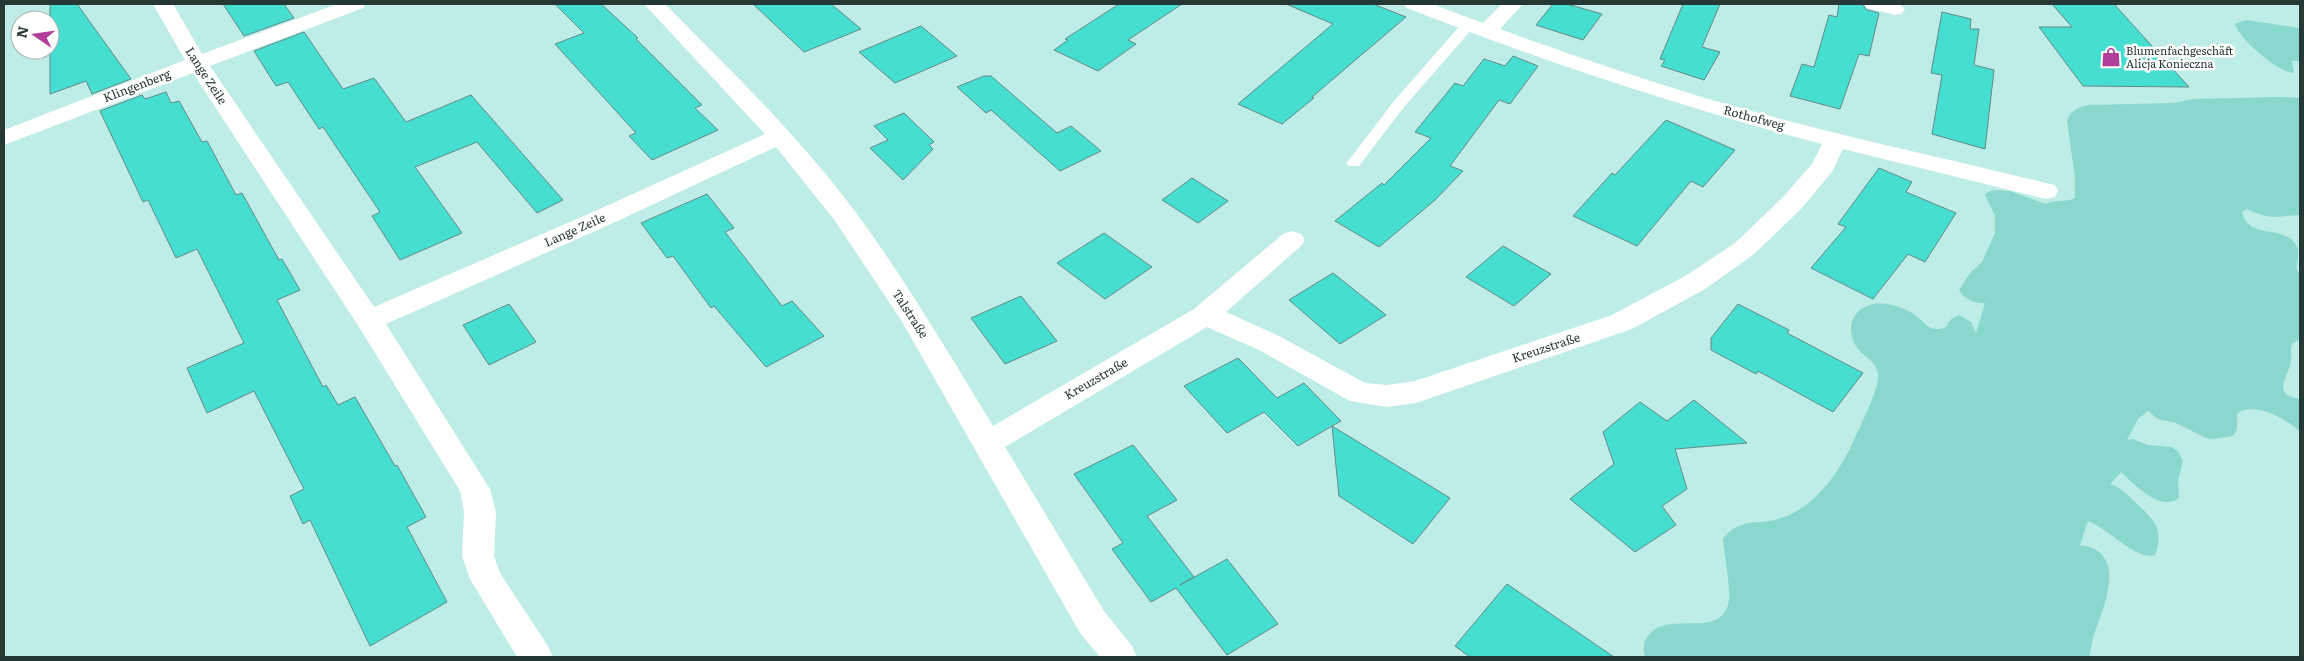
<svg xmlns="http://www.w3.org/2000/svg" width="2304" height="661" viewBox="0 0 2304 661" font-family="Literata,serif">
  <rect width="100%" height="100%" fill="#beece6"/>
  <path fill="#8ad7ce" d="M2246,20l54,8v33h-8l2,11 -2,1c-16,-3 -52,-33 -57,-49z
    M2278,97l22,1v117c-26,1 -28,6 -53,-6l-5,3c6,29 44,11 55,35 4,8 -2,15 0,23l3,3v66l-8,5c-2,6 0,10 -1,16 -1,16 -22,34 9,39v33c-11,-12 -47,-32 -63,-18v16l-4,6 -20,3 -7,-1 -30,-15 -18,-4 -10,-8 -10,8 -11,21 6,-1 15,6 23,2 7,4 5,10 -5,19 1,18c-19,14 -44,-13 -58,-26l-11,12c10,3 17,10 25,18 18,17 30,26 20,53 -19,6 -47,-27 -67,-34l-8,24c47,6 26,57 15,86 -3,8 -4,18 -6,26h-444c-2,-8 -2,-14 3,-21 19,-28 73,6 81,-35 2,-12 -5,-48 -6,-62 18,-24 36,-12 61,-22 33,-12 56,-46 70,-77 6,-14 27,-54 24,-67 -4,-18 -25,-17 -27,-43 0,-8 2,-14 9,-20 17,-13 44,-4 59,8 5,4 7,8 12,10 5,2 10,1 15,-1l4,-7 9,-5 12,7 5,11 9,-30c-10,1 -21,-4 -26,-13l12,-18 11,-10 13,-29v-17l-10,-21 1,-2 8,-3 15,1 37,13c8,-5 20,-1 29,-6v-20l-8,-57c3,-11 11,-13 22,-16l85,-2 18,-4z"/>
  <path fill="#47ded2" stroke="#608b86" d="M50,4h27l54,75 -39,15 -6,-13 -36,13z
    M223,4h61l10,14 -50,18z
    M555,4h46l37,34 -2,1 66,66 -7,3 23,22 -66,30 -23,-24 7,-3 -81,-89 29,-11z
    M753,4h78l30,25 -57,23z
    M1119,4h63l-54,36 8,4 -38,27 -44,-21 14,-10 -3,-1z
    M1286,4h87l33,13 -94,80 2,1 -32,26 -44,-20 95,-80z
    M1553,4h14l35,10 -19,26 -47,-15z
    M1683,4h37l-18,43 18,5 -16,28 -43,-14 4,-6 -5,-1z
    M1839,4h23l5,6 12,3 -10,43 -10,-2 -19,55 -50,-13 12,-32 12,3 15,-52 8,2z
    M2052,4h62l75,83 -106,-1 -44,-59h33z
    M1942,12l29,7 -1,10h9l-5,36 20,5 -9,79 -53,-15 10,-59 -11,-2z
    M921,26l36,30 -62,27 -36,-31z
    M304,32l39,57 31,-11 32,44 65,-27 92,105 -26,13 -60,-71 -62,25 47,66 -62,27 -28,-44 8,-4 -57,-85 -4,2 -31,-47 -12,4 -22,-35z
    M1513,56l25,10 -28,38 -11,-4 -49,66 13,5 -28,29 -56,47 -44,-26 47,-38 2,2 47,-47 -16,-6 40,-49 8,3 21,-27 21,7z
    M984,76h7l66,57 14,-7 30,25 -41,20 -69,-61 -5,3 -29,-26z
    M166,92l5,11 8,-2 23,41 5,-1 29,54 6,-2 37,67 3,-1 18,31 -23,10 46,87 3,-2 12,20 17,-8 40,69 2,-1 29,52 -19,10 40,75 -77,44 -60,-126 -7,4 -13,-28 14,-7 -50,-98 -47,22 -20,-45 57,-25 -47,-94 -21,9 -28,-58 -5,2 -43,-91 42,-16 3,4z
    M904,113l30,29 -5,3 4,4 -30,31 -33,-32 18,-8 -14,-14z
    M1666,120l69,30 -32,37 -12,-6 -54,65 -64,-30 39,-43 3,2z
    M1879,168l33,14 -6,10 50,21 -31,49 -17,-8 -35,45 -62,-31 35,-41 -8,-3z
    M1192,178l36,23 -30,22 -36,-23z
    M707,194l27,34 -9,4 57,74 10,-5 32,35 -58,31 -52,-61 -3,2 -38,-52 -6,2 -26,-35z
    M1104,233l48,34 -47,32 -48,-36z
    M1503,246l48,28 -37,32 -48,-29z
    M1333,273l53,42 -46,29 -51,-44z
    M1021,296l36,45 -52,23 -34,-46z
    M509,304l27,38 -47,23 -26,-40z
    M1738,304l51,26 -2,3 76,40 -30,39 -75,-41 -2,3 -45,-24v-12z
    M1238,358l39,40 27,-15 37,38 -9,5 118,72 -37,46 -74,-48 -7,-70 -34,20 -34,-34 -37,21 -43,-47z
    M1694,400l53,43 -72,6 12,40 -25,17 14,19 -41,27 -65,-53 44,-35 -11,-32 37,-30 27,19z
    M1133,445l44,55 -30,16 47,61 -14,8 47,-26 51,65 -51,31 -51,-67 -25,14 -39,-53 11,-6 -49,-69z
    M1507,584l107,73h-144l-15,-11z"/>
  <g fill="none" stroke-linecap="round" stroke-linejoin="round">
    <path fill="#fff" fill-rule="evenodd" d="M1468,21l5,1 2,3 -2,3 -69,79 -45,59h-10l-3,-3 3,-3 45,-59 69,-79z"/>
    <path fill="#fff" fill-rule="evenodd" d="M153,4h20l29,50 135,-50h29l-3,4 -153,58 164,241 219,-95 172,-78 -121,-130h21c65,66 133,131 189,206 51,69 94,142 139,216l201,-117 89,-75 9,-3 9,3 4,6 -4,6 -75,66 53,24 86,47 22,2 28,-4 197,-66 75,-40 48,-32 48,-46 29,-33 10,-20c-142,-37 -279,-83 -415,-136l-3,-4h28l51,19 19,-19h21l-23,25c68,25 136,48 205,69 113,33 227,57 341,85l9,2 3,6 -3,6 -9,2 -203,-50 -11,23 -31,37 -48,46 -48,34 -73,40 -216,74 -29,4 -37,-6 -91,-51 -52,-23 -202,120 99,164 28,35 5,11h-37l-20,-24 -179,-313 -66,-99 -59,-74 -165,77 -225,100 104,165 6,23 -2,44 6,17 48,73 5,11h-36l-47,-78 -8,-23 2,-44 -4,-21 -101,-164 -166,-254 -189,72v-15l181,-70z
      M1864,4h35l6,5 -3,4 -7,2 -28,-7z"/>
  </g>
  <defs>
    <symbol id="shop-bare" viewBox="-9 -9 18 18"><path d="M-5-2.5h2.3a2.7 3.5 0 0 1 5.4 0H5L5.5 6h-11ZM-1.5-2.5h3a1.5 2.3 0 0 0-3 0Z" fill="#b13e98" stroke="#fff" stroke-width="2.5" paint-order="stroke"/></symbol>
  </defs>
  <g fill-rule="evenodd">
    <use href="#shop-bare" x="2097" y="43" width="28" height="28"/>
  </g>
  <g text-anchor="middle" stroke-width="5" stroke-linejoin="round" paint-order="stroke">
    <g font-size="11" fill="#263836" stroke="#fff" text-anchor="start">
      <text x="2126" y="55">Blumenfachgeschäft<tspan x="2126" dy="13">Alicja Konieczna</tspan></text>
    </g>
    <g font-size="12" fill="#263836" stroke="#fff">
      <text transform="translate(206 76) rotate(57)" y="4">Lange Zeile</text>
      <text transform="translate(137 86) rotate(-21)" y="4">Klingenberg</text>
      <text transform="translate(1754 118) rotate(15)" y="4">Rothofweg</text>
      <text transform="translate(575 230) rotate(-24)" y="4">Lange Zeile</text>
      <text transform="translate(910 314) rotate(57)" y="4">Talstraße</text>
      <text transform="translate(1546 348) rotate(-18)" y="4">Kreuzstraße</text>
      <text transform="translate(1096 379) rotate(-30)" y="4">Kreuzstraße</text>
    </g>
  </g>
  <rect width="2304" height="661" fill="none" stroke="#263836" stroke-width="10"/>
  <g transform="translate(35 35) rotate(283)"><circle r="24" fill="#ffffff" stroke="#a8afaf"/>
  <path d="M0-4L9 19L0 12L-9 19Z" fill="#b13e98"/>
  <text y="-8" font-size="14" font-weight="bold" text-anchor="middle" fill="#263836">N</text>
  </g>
</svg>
